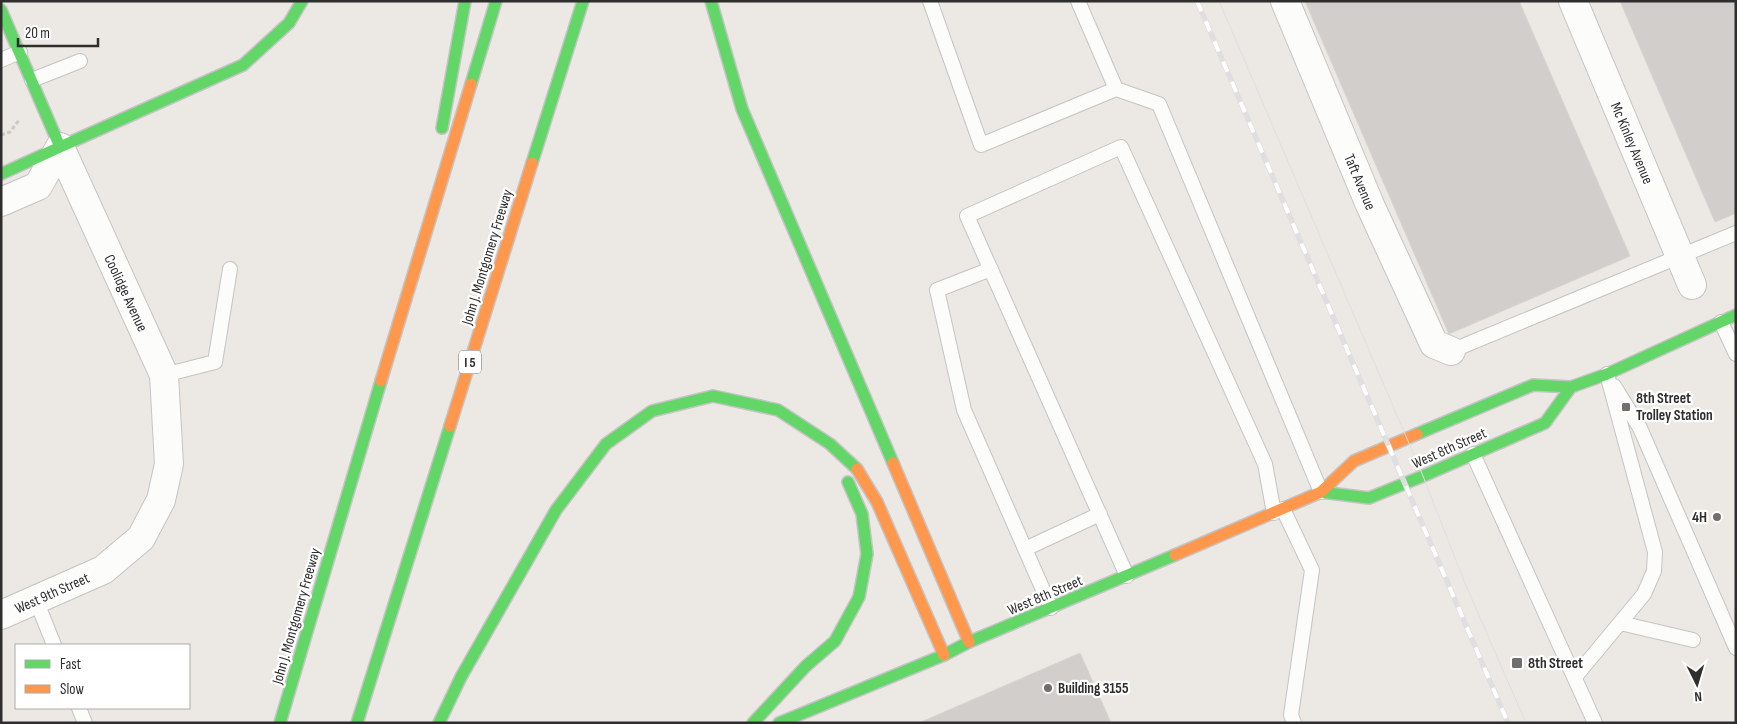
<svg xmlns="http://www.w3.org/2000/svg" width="1737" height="724" viewBox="0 0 1737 724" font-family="'Sofia Sans Condensed',sans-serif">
  <rect width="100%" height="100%" fill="#ece8e4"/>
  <path fill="#d1cecb" stroke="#d7d4d0" d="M1305,1h214l111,255 -181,78z
    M1620,1h116v212l-21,9z
    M1080,653l31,70h-192z"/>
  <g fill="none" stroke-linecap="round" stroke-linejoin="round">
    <defs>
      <path id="lane" d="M930,1l51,144 135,-56 43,15 162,388
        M1078,1l38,88
        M1,60l19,-8
        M32,80l48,-19
        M991,269l-54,21 27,120 87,198
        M1721,322l15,32
        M1451,351l285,-118
        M164,375l51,-13 15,-93
        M1614,386l26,42 96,220
        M1473,454l122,269
        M1283,509l29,61 -21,145 3,8
        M1025,549l75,-35
        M1127,576l-160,-360 154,-69 144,317 9,49
        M36,600l18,45
        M1620,623l73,17
        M1575,677l69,-83 10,-23 1,-19 -48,-178
        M79,708l6,15"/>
      <path id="street" d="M1285,1l85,204 64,139 17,7
        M1573,1l119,284
        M1,202l37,-16 22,-39
        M1,615l102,-45 38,-32 20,-38 8,-36 -5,-89 -104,-228"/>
      <path id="fast" d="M711,1l31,108 151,354
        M1,10l59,137
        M471,84l25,-83
        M442,128l23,-127
        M60,147l183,-82 46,-42 13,-22
        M532,163l51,-162
        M1,174l59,-27
        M1417,434l116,-49 38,2 36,-13 129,-59
        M1321,492l48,6 54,-22 122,-53 26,-36
        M280,723l101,-342
        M357,723l93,-297
        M439,723l22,-46 95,-167 50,-66 46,-33 61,-15 65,14 52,34 27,25
        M753,723l53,-57 29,-25 24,-44 8,-43 -5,-40 -14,-32
        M779,723l165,-68 25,-13 206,-87"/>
      <path id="slow" d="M381,381l90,-297
        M450,426l82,-263
        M893,463l76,179
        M857,469l20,33 67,153
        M1175,555l146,-63 33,-31 63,-27"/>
    </defs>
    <use href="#lane" stroke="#c5c4c5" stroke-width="16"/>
    <use href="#street" stroke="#c5c4c5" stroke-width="30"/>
    <use href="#fast" stroke="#c5c4c5" stroke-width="14"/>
    <use href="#slow" stroke="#c5c4c5" stroke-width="14"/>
    <path stroke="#c9c9c8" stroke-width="3" stroke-dasharray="4 2.5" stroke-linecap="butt" d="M1,135l9,-3 9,-12"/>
    <use href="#lane" stroke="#fcfcfb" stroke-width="14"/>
    <use href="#street" stroke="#fcfcfb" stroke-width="28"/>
    <use href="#fast" stroke="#63d668" stroke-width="11"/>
    <use href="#slow" stroke="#ff974d" stroke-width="11"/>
    <path stroke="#dfdfe1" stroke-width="1" d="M1219,1l204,475 41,105 62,142"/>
    <defs>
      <path id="rail" d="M1197,1l311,722"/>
    </defs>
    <use href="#rail" stroke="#dfdfe1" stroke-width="5.5"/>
    <use href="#rail" stroke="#fff" stroke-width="4" stroke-dasharray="11" stroke-linecap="butt"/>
  </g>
  <g fill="#706f6e" stroke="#fff" stroke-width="2">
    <rect x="1621" y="402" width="10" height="10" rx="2.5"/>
    <circle cx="1717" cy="517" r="5"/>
    <rect x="1511" y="657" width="12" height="12" rx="2.5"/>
    <circle cx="1048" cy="688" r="5"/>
  </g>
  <g text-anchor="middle" stroke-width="4.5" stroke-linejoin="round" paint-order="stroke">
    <rect fill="#fff" stroke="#6d6d6d" stroke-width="1" x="459" y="350.5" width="22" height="23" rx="4"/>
    <g font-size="14" font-weight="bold" fill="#2e2e2e">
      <text x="470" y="367">I 5</text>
    </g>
    <g font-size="15" fill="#2e2e2e" stroke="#fff">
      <text transform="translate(1632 143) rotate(67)" y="5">Mc Kinley Avenue</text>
      <text transform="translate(1360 182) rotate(67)" y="5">Taft Avenue</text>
      <text transform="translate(487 257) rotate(-73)" y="5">John J. Montgomery Freeway</text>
      <text transform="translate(126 293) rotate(65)" y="5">Coolidge Avenue</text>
      <text transform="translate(1449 448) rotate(-24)" y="5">West 8th Street</text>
      <text transform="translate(52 593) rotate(-24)" y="5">West 9th Street</text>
      <text transform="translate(1045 595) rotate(-23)" y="5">West 8th Street</text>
      <text transform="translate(296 616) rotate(-74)" y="5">John J. Montgomery Freeway</text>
    </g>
    <g font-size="15" font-weight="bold" fill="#2e2e2e" stroke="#fff" text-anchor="start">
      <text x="1636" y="403">8th Street<tspan x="1636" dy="17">Trolley Station</tspan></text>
      <text x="1707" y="522" text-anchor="end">4H</text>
      <text x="1528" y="668">8th Street</text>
      <text x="1058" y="693">Building 3155</text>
    </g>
  </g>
  <rect width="1737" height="724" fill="none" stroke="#2e2e2e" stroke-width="5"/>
  <rect x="15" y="644" width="175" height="65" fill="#ffffff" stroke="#ababab"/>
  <rect x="25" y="660" width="25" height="8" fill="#63d668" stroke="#ababab"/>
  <text x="60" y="669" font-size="15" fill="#2e2e2e">Fast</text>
  <rect x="25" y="685" width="25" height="8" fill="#ff974d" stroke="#ababab"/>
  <text x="60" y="694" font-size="15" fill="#2e2e2e">Slow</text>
  <g transform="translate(1697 684) rotate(175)" stroke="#ffffff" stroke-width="4" paint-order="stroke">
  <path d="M0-4L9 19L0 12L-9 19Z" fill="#2e2e2e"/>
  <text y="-8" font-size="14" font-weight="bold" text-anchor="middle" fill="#2e2e2e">N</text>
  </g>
  <path d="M18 38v8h80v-8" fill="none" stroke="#2e2e2e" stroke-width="2.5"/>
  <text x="25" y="38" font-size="15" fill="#2e2e2e" stroke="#ffffff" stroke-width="4" paint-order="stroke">20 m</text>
</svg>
